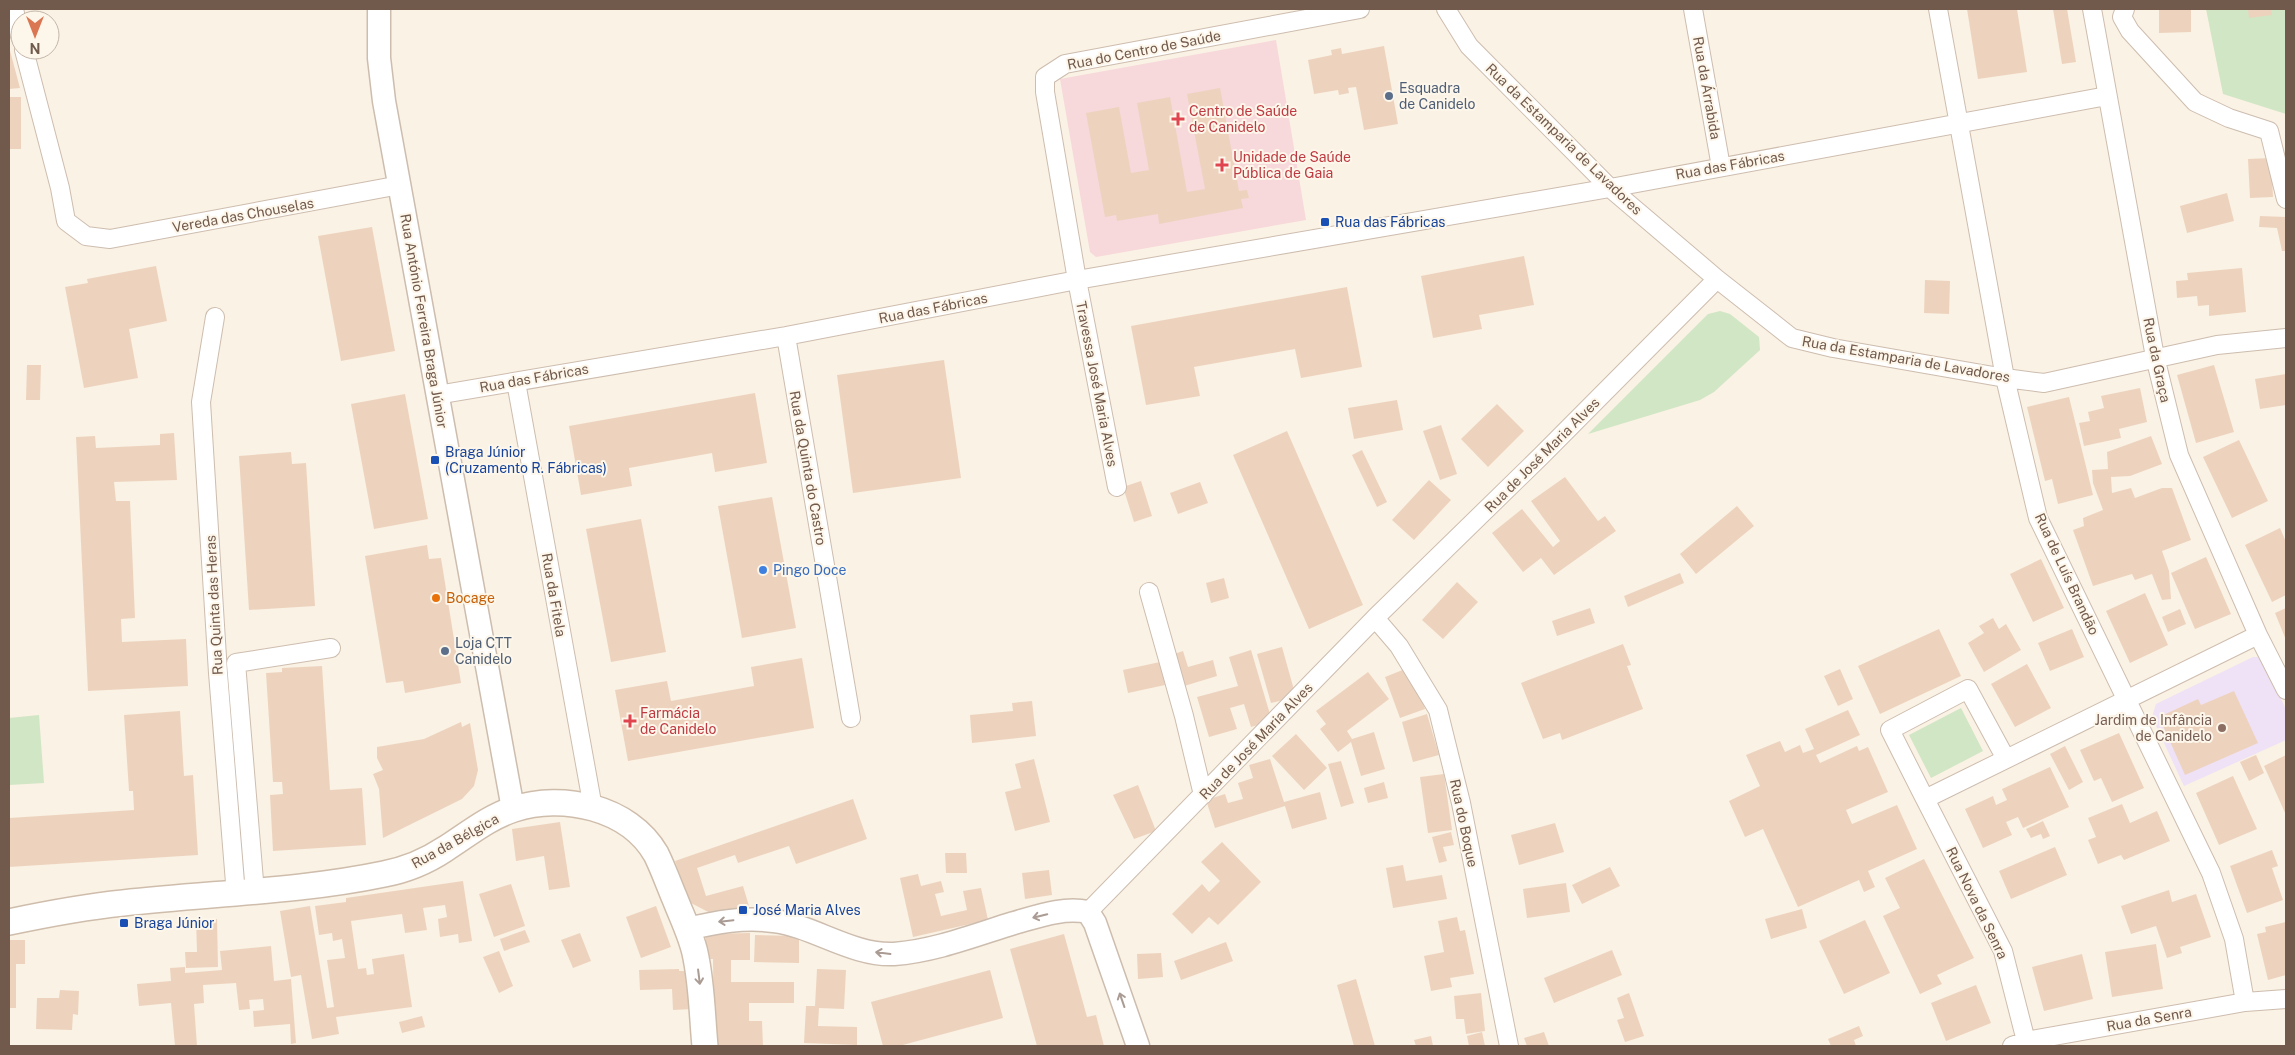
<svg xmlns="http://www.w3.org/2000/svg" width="2295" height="1055" viewBox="0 0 2295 1055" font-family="'Public Sans',sans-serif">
  <rect width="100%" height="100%" fill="#faf2e4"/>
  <path fill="#efe1f6" d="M2253,657h6l5,4 22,49v30l-102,46 -32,-69 4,-13z"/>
  <path fill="#f7d8db" d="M1276,40l30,180 -210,37 -6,-5 -30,-173z"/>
  <path fill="#d1e6c4" d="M2206,9h80v105l-63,-20z
    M1720,311l10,3 29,23 1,13 -46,42 -14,8 -112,34 120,-120z
    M1961,708l22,43 -52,27 -22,-43z
    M39,715l5,68 -35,2v-67z"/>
  <path fill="#edd3be" d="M1967,9h50l10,63 -49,7z
    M2053,9h14l9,53 -14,2z
    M2159,9h32v23l-32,1z
    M2248,9h23l1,6 -23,3z
    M1384,46l14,78 -34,6 -8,-43 -8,1 1,5 -10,2 -1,-5 -24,4 -6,-34 24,-5 -1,-5 10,-2 1,6z
    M9,47l11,41 -11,1z
    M1220,88l19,103 8,-1 2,8 -8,1 2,9 -84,16 -1,-10 -41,7 -1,-6 -11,2 -19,-104 33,-6 12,66 18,-3 -12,-67 33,-6 17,95 18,-3 -18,-95z
    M9,97h12v52h-12z
    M2271,158l2,39 -23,1 -2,-39z
    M2227,193l7,28 -47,12 -7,-27z
    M2260,216l26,1v34h-4l-5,-23 -18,-1z
    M372,227l23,124 -54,10 -23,-125z
    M1524,256l10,49 -55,10 3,14 -49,9 -12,-62z
    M156,266l11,55 -38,8 9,49 -54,10 -19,-101 23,-4 -1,-4z
    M2242,268l4,44 -37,4v-11l-11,1 -1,-10 -20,2 -1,-17 12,-1 -1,-7z
    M1925,280l25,1 -1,33 -25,-1z
    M1347,287l15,80 -61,11 -6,-29 -101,18 6,29 -54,9 -15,-79z
    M944,360l17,118 -108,15 -16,-118z
    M27,365h14l-1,35h-14z
    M2214,365l20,67 -38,11 -19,-68z
    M2286,374v31l-26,4 -5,-30z
    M2140,388l7,34 -28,7 2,9 -37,8 -5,-23 11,-2 -2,-9 16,-4 -3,-12z
    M755,393l12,70 -52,9 -3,-19 -83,15 3,18 -51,9 -12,-69z
    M405,394l23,125 -54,10 -23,-125z
    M2069,397l24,98 -35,9 -6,-25 -7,2 -18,-74z
    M1397,400l6,30 -49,9 -6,-31z
    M1497,404l27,27 -36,36 -27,-28z
    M1441,425l16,49 -17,6 -17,-49z
    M1287,431l76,174 -54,24 -76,-174z
    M174,433l3,47 -63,2 2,19h14l5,117 -14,1 1,23 64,-3 2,47 -100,5 -12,-254 19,-1 1,12 64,-3v-11z
    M2151,436l11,28 -32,12 -19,1 1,16 19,-5 4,10 27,-10h10l19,52 -29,11 7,20 2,28 -9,1 -10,-26 -17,6 -3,-6 -39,12 -20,-56 11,-4 -1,-8 20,-8 -10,-27 -1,-13 16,-1 -1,-17z
    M2239,440l29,61 -36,17 -29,-61z
    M1362,450l25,52 -10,5 -25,-52z
    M291,452l1,12 14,-1 9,143 -66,4 -10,-154z
    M1565,477l33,44 7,-5 11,15 -62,44 -13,-17 -18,14 -31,-39 30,-24 31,38 7,-6 -29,-40z
    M1429,480l22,20 -37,40 -22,-20z
    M1141,481l11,35 -18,6 -11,-35z
    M1200,482l8,21 -30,11 -8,-21z
    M772,497l24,131 -54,10 -24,-132z
    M1737,506l17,20 -58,48 -16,-20z
    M641,519l25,133 -55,10 -25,-133z
    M2280,528l6,14v53l-14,7 -27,-57z
    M427,545l2,14 12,-1 20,125 -56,10 -2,-12 -17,2 -21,-127z
    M2206,557l25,57 -36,15 -24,-56z
    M2041,559l23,49 -31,14 -23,-48z
    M1680,573l4,10 -56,24 -4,-11z
    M1224,578l5,20 -18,5 -5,-20z
    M1457,582l21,20 -35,37 -21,-19z
    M2145,593l23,52 -38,18 -24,-52z
    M1590,608l5,15 -38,13 -5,-15z
    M2286,608v32l-11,-27z
    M2180,609l6,15 -18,8 -6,-15z
    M1993,618l6,11 7,-5 15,26 -37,22 -16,-29 16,-10 -5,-7z
    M1939,629l22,47 -81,38 -22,-48z
    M2072,629l12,28 -34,14 -12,-28z
    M1623,644l8,21 -4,1 16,43 -81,31 -2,-7 -17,6 -22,-56z
    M1282,647l14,50 -25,6 -14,-49z
    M1251,650l21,71 -21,6 -7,-23 -14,4 7,21 -28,8 -12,-40 41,-11 -9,-29z
    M1183,651l5,16 25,-7 4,16 -36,11 -10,-32z
    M802,658l12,70 -186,33 -13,-71 52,-9 4,20 83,-15 -3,-19z
    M1160,662l5,23 -37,8 -5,-23z
    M2027,664l24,44 -36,19 -24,-43z
    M322,666l8,124 32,-2 4,57 -93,6 -3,-56 13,-1 -1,-12h-9l-7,-109 16,-1v-4z
    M1410,667l15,42 -25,9 -15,-41z
    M1840,669l13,30 -15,7 -14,-30z
    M1368,672l21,27 -42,32 5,8 22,-7 11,37 -24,7 -10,-34 -13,10 -18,-23 6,-5 -10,-13z
    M2234,691l24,52 -73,32 -26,-58 39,-18 3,6z
    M1032,701l4,35 -64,7 -2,-28 43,-4 -1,-8z
    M1848,710l12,25 -44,20 4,8 37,-17 2,5 9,-4 20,45 -42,18 6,14 45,-19 20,44 -49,22 7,16 -11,5 -5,-12 -61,27 -35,-78 -18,8 -16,-36 31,-15 -14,-31 34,-14 5,11 15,-7 3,8 11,-4 -9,-20z
    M180,711l4,65 9,-1 5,80 -189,12v-49l125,-8 -1,-19h-4l-5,-76z
    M1427,714l12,41 -26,7 -11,-40z
    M461,722l1,5 8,-4 8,47 -4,16 -12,13 -79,39 -4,-49 -6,-15 10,-4 -6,-12v-11l47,-8z
    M2119,733l25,55 -32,14 -11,-24 -7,3 -14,-31z
    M1296,734l31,34 -23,22 -32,-34z
    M2065,746l18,36 -14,8 -19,-36z
    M2256,755l8,18 -15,8 -9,-19z
    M2286,755v60l-22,-49z
    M1034,759l16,63 -35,9 -10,-39 16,-4 -6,-24z
    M1270,759l14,43 36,-10 7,27 -35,10 -7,-23 -70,22 -9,-28 19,-6 3,9 15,-4 -5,-16 15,-5 -4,-13z
    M1341,761l13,42 -13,4 -13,-43z
    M2050,767l19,40 -46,21 -5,-11 -12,5 6,13 -29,13 -18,-39 28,-13 3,9 11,-5 -5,-11z
    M1444,774l8,56 -24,3 -8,-56z
    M2233,776l24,53 -38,16 -23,-52z
    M1384,782l4,16 -20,5 -4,-15z
    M1138,785l18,46 -22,8 -21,-44z
    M853,799l14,40 -71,25 -7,-18 -51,17 -3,-8 -38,13 9,28 37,-10 6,20 -35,9 -25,-13 -14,-41z
    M2122,804l8,19 27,-12 13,30 -46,19 -3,-5 -23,9 -10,-24 8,-3 -8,-19z
    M2043,821l7,15 -7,3 -2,-5 -10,4 -5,-9z
    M560,822l10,65 -21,3 -5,-34 -28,5 -4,-32z
    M1555,823l9,29 -45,13 -8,-30z
    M1451,832l3,13 -11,2 4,14 -8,2 -7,-26z
    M1222,842l39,40 -43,43 -9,-8 -17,17 -20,-20 30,-30 7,8 11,-11 -19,-19z
    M2055,847l12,28 -56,24 -12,-28z
    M2272,850l6,16 -6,2 11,32 -36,13 -17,-47z
    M945,853h21l1,20h-21z
    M1924,859l50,99 -37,17 5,9 -22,10 -37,-78 17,-8 -15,-30z
    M1403,865l3,16 36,-6 5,24 -54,9 -7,-40z
    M1610,867l10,19 -38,18 -10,-19z
    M1049,870l3,25 -27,4 -3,-26z
    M918,874l3,12 20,-5 3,11 -9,2 6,22 26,-6 -4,-19 18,-3 7,32 -75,17 -13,-59z
    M463,881l9,60 -13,2 -1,-9 -18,3 -2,-18 9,-2 -2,-12 -22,3 4,22 -22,3 -3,-19 -51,7 7,48 8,-1 1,7 7,-1 -2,-15 32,-5 8,53 -76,10 3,17 -27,5 -11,-64 -10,2 -11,-66 30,-5 17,102 7,-1 -7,-47 18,-2 -3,-19 -9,2 -1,-8 -13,2 -4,-29 31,-4v-4z
    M1566,883l4,29 -43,6 -4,-29z
    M511,884l14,42 -31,11 -15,-43z
    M2169,890l3,12 24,-8 15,43 -31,10 2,6 -15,5 -11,-32 -25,8 -10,-28z
    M656,906l15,41 -30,11 -15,-41z
    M1802,909l5,19 -36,11 -6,-20z
    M1457,917l3,14 5,-1 9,44 -24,4 2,9 -21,4 -7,-35 20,-4 -6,-31z
    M196,919h21l1,48 -32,1 -1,-16h12z
    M1865,920l25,53 -46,21 -25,-53z
    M2286,922v53l-18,5 -11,-46 9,-2 -1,-5z
    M525,930l5,12 -26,9 -4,-12z
    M580,933l11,28 -18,7 -12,-28z
    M750,933v27h-19v22h63v21h-45v18h13l1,25h-49l-1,-87h-7v-25z
    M1064,934l23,83 9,-2 8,31h-67l-27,-97z
    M755,935l44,1v27l-45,-1z
    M9,940h16v24h-9v44h-7z
    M1226,942l7,19 -52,19 -7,-19z
    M2156,944l7,45 -51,8 -7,-45z
    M271,946l3,35 17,-2 5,64 -5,1 -1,-20 -36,3 -1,-16 11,-1 -1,-11 -14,1 1,9 -11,1 -3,-27 -33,2 1,18 -10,1 3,42h-22l-4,-43 -32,3 -2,-22 34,-3 -1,-13 15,-1v6l37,-3 -2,-19z
    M1612,950l10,25 -68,28 -10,-25z
    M499,951l14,35 -14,7 -16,-36z
    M1161,953l2,24 -25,2 -1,-25z
    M2082,954l11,45 -49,12 -12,-44z
    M679,969v2h13l1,38 -20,1 -1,-21 -32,1 -1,-20z
    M817,969l29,1 -2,39 -25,-1 -1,18 39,1v18l-53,-2 2,-37h9z
    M990,970l13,48 -104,28h-16l-12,-44z
    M1356,979l19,67h-21l-17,-61z
    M1976,985l15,38 -45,18 -15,-38z
    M60,990l19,1 -1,24 -5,-1 -1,16 -36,-1 1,-31h22z
    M1481,993l4,38 -19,3 -2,-15h-8l-2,-23z
    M1629,993l15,43 -19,6 -8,-22 7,-2 -7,-20z
    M422,1016l3,11 -23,6 -3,-11z
    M1859,1026l4,10 -9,4 2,6h-25l-3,-7z
    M1482,1032l3,14h-16l-2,-10z
    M1544,1032l5,14h-22l-3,-8z
    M1431,1036l2,10h-17l-2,-6z"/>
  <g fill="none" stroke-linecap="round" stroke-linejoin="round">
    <defs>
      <path id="minor" d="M14,9l6,27
        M1446,9l23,37 141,142 107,91 75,59 41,10 172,30 39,5 173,-38 69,-7
        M1693,9l28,158
        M1938,9l67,369 33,140 173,355 23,66 11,63
        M2092,9l63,348 24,98 79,180 28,55
        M2125,9l-3,8 8,14 65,71 34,16 40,13 17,68
        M24,50l36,138 6,33 20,15 24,3 290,-54
        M215,317l-14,85 17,271 18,222
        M786,336l65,382
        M516,382l77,426
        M437,395l349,-59 291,-56 533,-92 497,-92
        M1117,487l-40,-207 -32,-188v-15l20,-13 295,-55
        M1149,592l35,124 19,79
        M1375,618l24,28 39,64 23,93 48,243
        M1925,799l-35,-69 78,-41 38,70
        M255,893l-19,-230 95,-15
        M1088,912l287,-294 166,-162 176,-177
        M2026,1041l-23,-90 -78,-152 333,-164
        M2012,1046l14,-5 219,-39 41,-3"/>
      <path id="tertiary" d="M379,9v49l5,43 129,708
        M688,929c28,-7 56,-12 86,-8 40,5 78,35 120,33 41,-3 81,-19 120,-31 25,-7 49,-16 74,-11l7,11 43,123"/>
      <path id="secondary" d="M9,922c38,-8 75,-15 114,-19 87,-10 175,-11 261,-29 21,-4 43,-13 61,-25 22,-14 44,-32 69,-40 48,-16 115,-2 142,45 7,14 13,31 19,45 7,18 16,36 20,54 7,31 7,62 10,93"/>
    </defs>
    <use href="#minor" stroke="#cdbdaf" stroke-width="20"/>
    <use href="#tertiary" stroke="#cdbdaf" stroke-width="25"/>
    <use href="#secondary" stroke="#cfbdac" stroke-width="28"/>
    <use href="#minor" stroke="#fff" stroke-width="18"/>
    <use href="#tertiary" stroke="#fff" stroke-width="22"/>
    <use href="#secondary" stroke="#fff" stroke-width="25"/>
  </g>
  <defs><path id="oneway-shaft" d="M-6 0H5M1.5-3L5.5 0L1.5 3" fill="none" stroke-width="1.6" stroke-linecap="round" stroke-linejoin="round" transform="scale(1.25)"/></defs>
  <g stroke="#aa9c94">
    <use href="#oneway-shaft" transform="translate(1040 916) rotate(166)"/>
    <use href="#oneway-shaft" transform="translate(726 921) rotate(174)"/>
    <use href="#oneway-shaft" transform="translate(883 953) rotate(-173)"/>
    <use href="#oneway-shaft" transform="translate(699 977) rotate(83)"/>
    <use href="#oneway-shaft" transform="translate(1122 1000) rotate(-109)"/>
  </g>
  <g fill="#5c6f8a" stroke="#fdf6ea" stroke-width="2">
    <circle cx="1389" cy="96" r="5"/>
    <circle cx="445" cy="651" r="5"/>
  </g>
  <g fill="#e0444e" stroke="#fdf6ea" stroke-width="2">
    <path d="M1175.5 111.5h5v5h5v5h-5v5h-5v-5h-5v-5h5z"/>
    <path d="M1219.5 157.5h5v5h5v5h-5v5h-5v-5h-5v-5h5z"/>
    <path d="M627.5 713.5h5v5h5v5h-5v5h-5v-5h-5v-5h5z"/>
  </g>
  <g fill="#1a4fb4" stroke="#fdf6ea" stroke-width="2">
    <rect x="1320" y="217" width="10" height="10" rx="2.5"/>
    <rect x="430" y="455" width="10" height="10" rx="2.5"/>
    <rect x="738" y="905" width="10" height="10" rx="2.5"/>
    <rect x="119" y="918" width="10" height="10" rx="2.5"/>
  </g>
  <circle fill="#3f7fe0" stroke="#fdf6ea" stroke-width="2" cx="763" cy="570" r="5"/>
  <circle fill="#e8710a" stroke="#fdf6ea" stroke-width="2" cx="436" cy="598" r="5"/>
  <circle fill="#8d6e63" stroke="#fdf6ea" stroke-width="2" cx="2222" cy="728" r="5"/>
  <g text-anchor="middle" stroke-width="4" stroke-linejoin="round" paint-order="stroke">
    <g font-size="14" fill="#715a4c" stroke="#fdf6ea">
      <text transform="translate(1144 50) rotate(-11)" y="5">Rua do Centro de Saúde</text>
      <text transform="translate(1707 88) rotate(80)" y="5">Rua da Árrabida</text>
      <text transform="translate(1564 139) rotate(44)" y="5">Rua da Estamparia de Lavadores</text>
      <text transform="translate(1730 165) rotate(-10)" y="5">Rua das Fábricas</text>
      <text transform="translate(243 215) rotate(-10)" y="5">Vereda das Chouselas</text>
      <text transform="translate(933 308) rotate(-11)" y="5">Rua das Fábricas</text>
      <text transform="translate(424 321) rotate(80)" y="5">Rua António Ferreira Braga Júnior</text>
      <text transform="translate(1906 359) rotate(10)" y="5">Rua da Estamparia de Lavadores</text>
      <text transform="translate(2157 360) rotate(78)" y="5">Rua da Graça</text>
      <text transform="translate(534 378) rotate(-10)" y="5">Rua das Fábricas</text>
      <text transform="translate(1097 384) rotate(79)" y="5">Travessa José Maria Alves</text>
      <text transform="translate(1542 455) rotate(-45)" y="5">Rua de José Maria Alves</text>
      <text transform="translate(808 468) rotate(80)" y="5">Rua da Quinta do Castro</text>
      <text transform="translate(2067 574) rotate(65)" y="5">Rua de Luís Brandão</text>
      <text transform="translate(554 595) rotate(80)" y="5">Rua da Fitela</text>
      <text transform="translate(214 605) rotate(-93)" y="5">Rua Quinta das Heras</text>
      <text transform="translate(1256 741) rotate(-46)" y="5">Rua de José Maria Alves</text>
      <text transform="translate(1464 823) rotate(78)" y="5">Rua do Boque</text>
      <text transform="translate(455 841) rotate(-29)" y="5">Rua da Bélgica</text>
      <text transform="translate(1977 903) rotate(64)" y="5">Rua Nova da Senra</text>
      <text transform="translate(2149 1019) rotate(-10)" y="5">Rua da Senra</text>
    </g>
    <g font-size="14" fill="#4e5e75" stroke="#fdf6ea" text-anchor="start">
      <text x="1399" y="93">Esquadra<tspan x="1399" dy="16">de Canidelo</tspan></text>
      <text x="455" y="648">Loja CTT<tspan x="455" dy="16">Canidelo</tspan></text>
    </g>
    <g font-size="14" fill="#be3a42" stroke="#fdf6ea" text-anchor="start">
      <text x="1189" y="116">Centro de Saúde<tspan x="1189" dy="16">de Canidelo</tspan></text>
      <text x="1233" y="162">Unidade de Saúde<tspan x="1233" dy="16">Pública de Gaia</tspan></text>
      <text x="640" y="718">Farmácia<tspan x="640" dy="16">de Canidelo</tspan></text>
    </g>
    <g font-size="14" fill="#164399" stroke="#fdf6ea" text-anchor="start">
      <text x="1335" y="227">Rua das Fábricas</text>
      <text x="445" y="457">Braga Júnior<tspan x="445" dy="16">(Cruzamento R. Fábricas)</tspan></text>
      <text x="753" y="915">José Maria Alves</text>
      <text x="134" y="928">Braga Júnior</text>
    </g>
    <g font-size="14" fill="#366cbe" stroke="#fdf6ea" text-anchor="start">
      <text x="773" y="575">Pingo Doce</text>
    </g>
    <g font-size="14" fill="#c56008" stroke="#fdf6ea" text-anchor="start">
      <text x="446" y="603">Bocage</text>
    </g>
    <g font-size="14" fill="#785e54" stroke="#fdf6ea" text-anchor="end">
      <text x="2212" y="725">Jardim de Infância<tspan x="2212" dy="16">de Canidelo</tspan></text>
    </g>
  </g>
  <rect width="2295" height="1055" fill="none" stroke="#715a4c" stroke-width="20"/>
  <g transform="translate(35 35) rotate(180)"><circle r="24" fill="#fdf6ea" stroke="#c5b8ab"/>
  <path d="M0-4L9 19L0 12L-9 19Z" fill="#db7653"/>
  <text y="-8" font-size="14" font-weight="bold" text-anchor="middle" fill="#715a4c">N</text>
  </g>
</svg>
